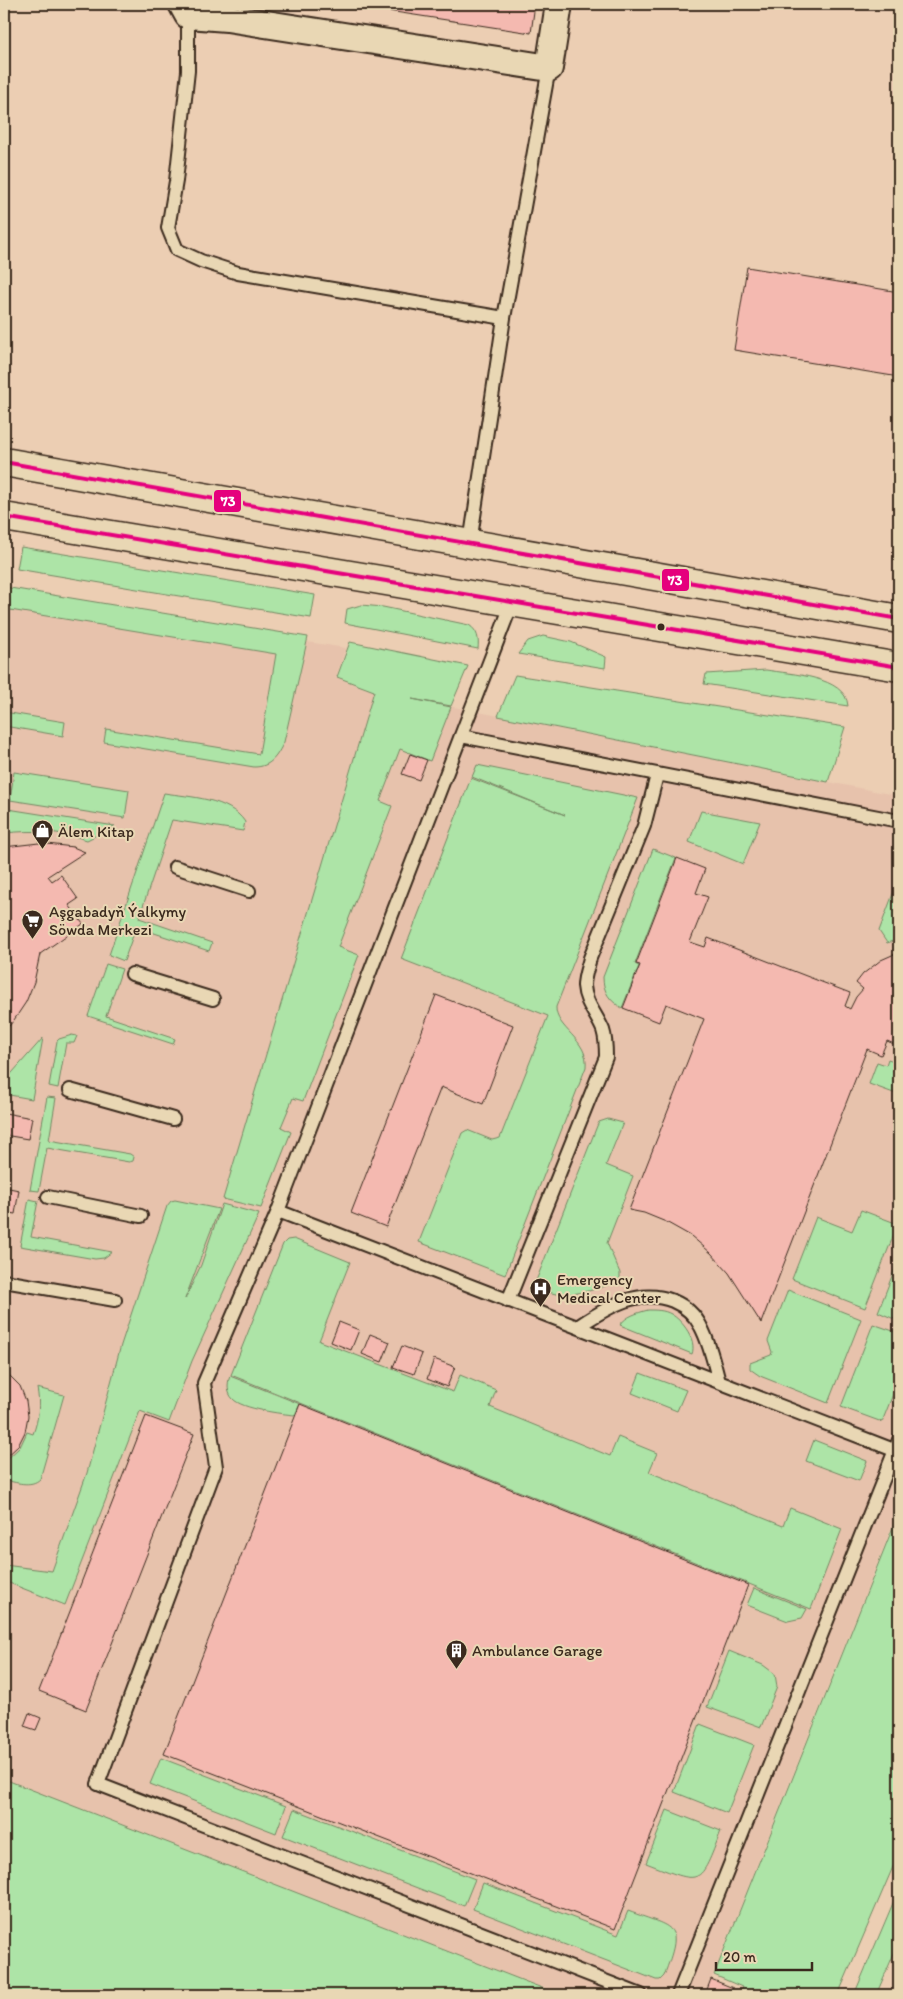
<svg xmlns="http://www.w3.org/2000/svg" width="903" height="1999" viewBox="0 0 903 1999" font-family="Itim,sans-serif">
  <rect width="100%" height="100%" fill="#ecceb3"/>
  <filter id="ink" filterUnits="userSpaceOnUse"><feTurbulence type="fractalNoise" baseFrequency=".02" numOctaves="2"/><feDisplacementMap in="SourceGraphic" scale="10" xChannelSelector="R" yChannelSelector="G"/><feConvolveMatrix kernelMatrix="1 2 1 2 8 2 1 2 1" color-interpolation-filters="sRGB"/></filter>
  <g filter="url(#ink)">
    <path fill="#e7c2ac" d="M4,595l342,53 -10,29 38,14 525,105v713l-194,486h-144l-557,-216v-12l5,-15 -5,-2z"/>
    <path fill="#ade4a7" stroke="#748762" d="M21,547l294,48 -4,23 -294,-49z
      M4,587l304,50 -24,105c-7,14 -13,25 -30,25l-150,-25 2,-13 153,25 17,-100 -272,-45z
      M361,605l22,2 86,18c9,6 10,14 9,24l-133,-26 2,-14z
      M543,636l28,6 35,15 -1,11 -87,-14 10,-13z
      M350,642l118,24 -17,40 -39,-7 39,8 -21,54 -30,-12 -20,52 12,5 -54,141 21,8 -56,146 -10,-3 -12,29 10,5 -30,76 -38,-9 151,-508 -37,-14z
      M766,670c24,4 80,6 82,36l-144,-22 2,-10z
      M515,675l330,52 -17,55 -330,-66z
      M4,712l61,10 -2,14 -59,-10z
      M477,765l161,33 -82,209c-1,22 33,32 30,60l-81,208 -86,-33 43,-109 5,-3 25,10 8,-2 48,-122 -147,-57 70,-181 94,37 -93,-38z
      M14,772l115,18 -4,28 -115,-18z
      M164,793c26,4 65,5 81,29l-2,9 -71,-11 -33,98 73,25 -3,8 -73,-24 -12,34 -15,-6z
      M8,809l107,17 -28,14c-27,-9 -53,-10 -82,-7z
      M701,811l59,11 -17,42 -54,-22z
      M653,849l23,9 -41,106 4,2 -17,42c-12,-7 -19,-16 -19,-31z
      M899,878v61l-12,4 -8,-12z
      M106,964l16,5 -16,47 69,23 -2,5 -85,-28z
      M72,1035l5,1 -3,7h-8l-8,45 -9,-2 8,-45 2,-2z
      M43,1038l-11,61 -28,-5v-12z
      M888,1059l11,4v32l-30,-11 8,-22 9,3z
      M47,1097l9,1 -7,42 81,14 4,3 -1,4 -4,1 -82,-14 -8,43 -9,-1z
      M608,1119l15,4 -17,42 27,11 -26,67 13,30v6c-10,8 -50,18 -64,15 -7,-1 -15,-5 -22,-8l63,-160 2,-4z
      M29,1199l9,2 -7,36 81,15 -8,6 -9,1 -75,-13z
      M175,1200l44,9 -34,90 16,-34 21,-61 37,10 -67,147 -23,61 -29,-11 -75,194 -61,-24v-16l48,6 35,-98 34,-128 46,-139 4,-5z
      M861,1210l37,14 -33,84 -73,-29 24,-62 36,14z
      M4,1221l6,1 -5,28h-1z
      M294,1239l56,23 -31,79 134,51 7,-17 36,15 -6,17 120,49 8,-19 39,16 -8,19 134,54 7,-18 52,21 -31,80 -580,-234 52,-131 4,-4z
      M899,1258v63l-21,-9z
      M788,1290l73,29 -33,84 -68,-27 -10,-7v-6l21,-8 1,-3 -4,-11z
      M648,1310c8,0 16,0 23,4 12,7 26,26 21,40l-72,-29c6,-9 17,-12 28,-15z
      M873,1324l26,9v46l-17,43 -41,-15z
      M640,1373l46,17 -9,21 -45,-18z
      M230,1376l70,28 -5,11c-13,-1 -53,-6 -62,-16 -6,-6 -6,-15 -3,-23z
      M37,1388l27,7 -24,84c-9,9 -25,3 -36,1v-18l16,-15 7,-15 6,2c6,-16 7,-30 4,-46z
      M814,1440l53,21 -8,20 -53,-20z
      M899,1512v341l-61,142h-99l3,-8 -28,-12z
      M754,1588l53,21 -5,9 -14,3 -41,-16z
      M729,1651l34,14 12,9 2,13 -16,40 -54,-20z
      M700,1724l54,21 -27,68 -53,-21z
      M161,1758l125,48 -10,27 -126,-49z
      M4,1779l556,216h-556z
      M294,1809l181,70 -11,27 -181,-70z
      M667,1810l54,21c-22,56 -18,54 -75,32z
      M483,1883l135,52 10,-24c48,18 56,12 36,65l-4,4h-4l-183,-71z
      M899,1889v53l-23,53h-22z"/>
    <path fill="#f4b9b0" stroke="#3b2a1e" d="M343,4h192l-4,29z
      M747,267l152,25v85l-165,-27z
      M410,754l17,6 -8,20 -17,-6z
      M39,843l34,4 12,5 -37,24 4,5 9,-6 17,24 -9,6 14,19 -43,30 -6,28 -8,20 -12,18 -10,12v-185z
      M677,858l28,11 -9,24 12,4 -18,45 15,5 3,-9 142,55 -5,13 5,3 6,-12 7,-8 -7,-6 7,-9 18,-14 18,-8v94l-12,-5 -6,14 -14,-6 -106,274 -32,-50 -18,-20 -20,-17 -25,-14 -22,-9 -15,-3 75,-191 -38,-15 -7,18 -36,-14 17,-43 -4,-1z
      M436,995l77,30 -30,79 -42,-17 -55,140 -35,-14z
      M5,1113l27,5 -4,21 -24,-4z
      M4,1187l15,3 -4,24 -11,-2z
      M339,1322l20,8 -8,20 -20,-8z
      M370,1334l20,8 -8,20 -20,-8z
      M402,1346l20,8 -8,20 -21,-7z
      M434,1359l21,8 -8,20 -20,-8z
      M4,1370l16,16 6,15 2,15 -3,16 -7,14 -14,13z
      M300,1404l448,181 -133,344 -451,-175z
      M146,1416l48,18 -108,276 -47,-19z
      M29,1713l12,5 -5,12 -12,-4z
      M711,1979l22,9 -3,7h-25z"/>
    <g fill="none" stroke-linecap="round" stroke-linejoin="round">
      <defs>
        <path id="lane" d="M188,15v56l-12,110 -8,47 9,22 24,11 37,12 266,45
          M470,543l34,-225 45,-250
          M512,603l-234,608 -74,172 12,84 -118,317 543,211
          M461,736l438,85
          M175,867l74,24
          M132,974l81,25
          M70,1090l103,29
          M48,1197l93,19
          M278,1211l621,241
          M4,1281l111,19
          M508,1301l98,-244c0,-9 0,-18 -3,-27 -6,-15 -18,-27 -19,-44 0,-10 4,-19 6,-28l54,-132 13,-51
          M577,1327c30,-19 60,-40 96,-26 12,5 22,14 28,26 9,17 13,36 18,55
          M678,1995l221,-555"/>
        <path id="street" d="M182,4l6,11 39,3 322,50 10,-64"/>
        <path id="secondary" d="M4,462l895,157
          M4,517l895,150"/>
      </defs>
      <use href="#lane" stroke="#3b2a1e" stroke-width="16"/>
      <use href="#street" stroke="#3b2a1e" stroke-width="30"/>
      <use href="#secondary" stroke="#3b2a1e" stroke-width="31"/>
      <use href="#lane" stroke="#e9d7b4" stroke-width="12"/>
      <use href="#street" stroke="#e9d7b4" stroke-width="26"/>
      <use href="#secondary" stroke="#e9d7b4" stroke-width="28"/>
      <defs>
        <path id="bus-1" d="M4,462l895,157
          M4,517l895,150"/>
      </defs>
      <use href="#bus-1" stroke="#e9d7b4" stroke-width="8"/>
      <use href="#bus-1" stroke="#e5007d" stroke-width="4"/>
    </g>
  </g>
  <defs>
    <symbol id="shop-pin" viewBox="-11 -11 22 30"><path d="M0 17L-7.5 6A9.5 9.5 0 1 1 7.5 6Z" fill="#3b2a1e" stroke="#e9d7b4"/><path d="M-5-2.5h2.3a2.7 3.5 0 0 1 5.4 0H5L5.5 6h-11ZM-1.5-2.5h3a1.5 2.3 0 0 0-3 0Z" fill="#fff"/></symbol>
    <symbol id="supermarket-pin" viewBox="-11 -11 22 30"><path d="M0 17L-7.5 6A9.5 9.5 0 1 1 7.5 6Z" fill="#3b2a1e" stroke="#e9d7b4"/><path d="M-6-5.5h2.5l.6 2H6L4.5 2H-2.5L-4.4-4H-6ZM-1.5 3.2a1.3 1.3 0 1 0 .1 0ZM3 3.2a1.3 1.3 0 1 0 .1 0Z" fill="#fff"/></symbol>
    <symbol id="hospital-pin" viewBox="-11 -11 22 30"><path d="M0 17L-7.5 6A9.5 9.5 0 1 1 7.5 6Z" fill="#3b2a1e" stroke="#e9d7b4"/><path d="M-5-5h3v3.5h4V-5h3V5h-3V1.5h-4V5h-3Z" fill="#fff"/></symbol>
    <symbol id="building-pin" viewBox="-11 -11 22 30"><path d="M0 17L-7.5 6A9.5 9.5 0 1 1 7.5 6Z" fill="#3b2a1e" stroke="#e9d7b4"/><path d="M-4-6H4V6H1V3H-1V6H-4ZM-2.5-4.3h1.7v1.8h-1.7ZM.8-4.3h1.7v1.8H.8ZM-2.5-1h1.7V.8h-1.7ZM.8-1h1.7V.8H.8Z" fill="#fff"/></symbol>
  </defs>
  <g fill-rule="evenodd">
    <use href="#shop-pin" x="30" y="818" width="25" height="34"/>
    <use href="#supermarket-pin" x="20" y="908" width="25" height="34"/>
    <use href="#hospital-pin" x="528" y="1276" width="25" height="34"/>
    <use href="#building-pin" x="444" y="1638" width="25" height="34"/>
  </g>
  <circle fill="#3b2a1e" stroke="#e9d7b4" stroke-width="2" cx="661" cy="627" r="4.5"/>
  <g text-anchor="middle" stroke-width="4" stroke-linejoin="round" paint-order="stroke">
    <g font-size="16" fill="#3b2a1e" stroke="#e9d7b4" text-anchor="start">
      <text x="58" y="837">Älem Kitap</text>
      <text x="49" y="917">Aşgabadyň Ýalkymy<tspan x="49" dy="18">Söwda Merkezi</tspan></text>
      <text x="557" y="1285">Emergency<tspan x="557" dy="18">Medical Center</tspan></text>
      <text x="472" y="1656">Ambulance Garage</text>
    </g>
  </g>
  <g stroke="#e9d7b4" stroke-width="2">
    <rect x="213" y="489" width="29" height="24" rx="5" fill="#e5007d"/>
    <rect x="661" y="568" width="29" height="24" rx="5" fill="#e5007d"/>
  </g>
  <g font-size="14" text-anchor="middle" font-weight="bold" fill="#fff">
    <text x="228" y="506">73</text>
    <text x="675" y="585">73</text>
  </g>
  <rect width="903" height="1999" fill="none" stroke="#e9d7b4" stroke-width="20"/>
  <rect x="10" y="10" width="883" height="1979" fill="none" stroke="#3b2a1e" stroke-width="2" filter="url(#ink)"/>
  <path d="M716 1962v8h96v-8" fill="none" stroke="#3b2a1e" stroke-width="2.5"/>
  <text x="723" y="1962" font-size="15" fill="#3b2a1e" stroke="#e9d7b4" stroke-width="4" paint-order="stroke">20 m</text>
</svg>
